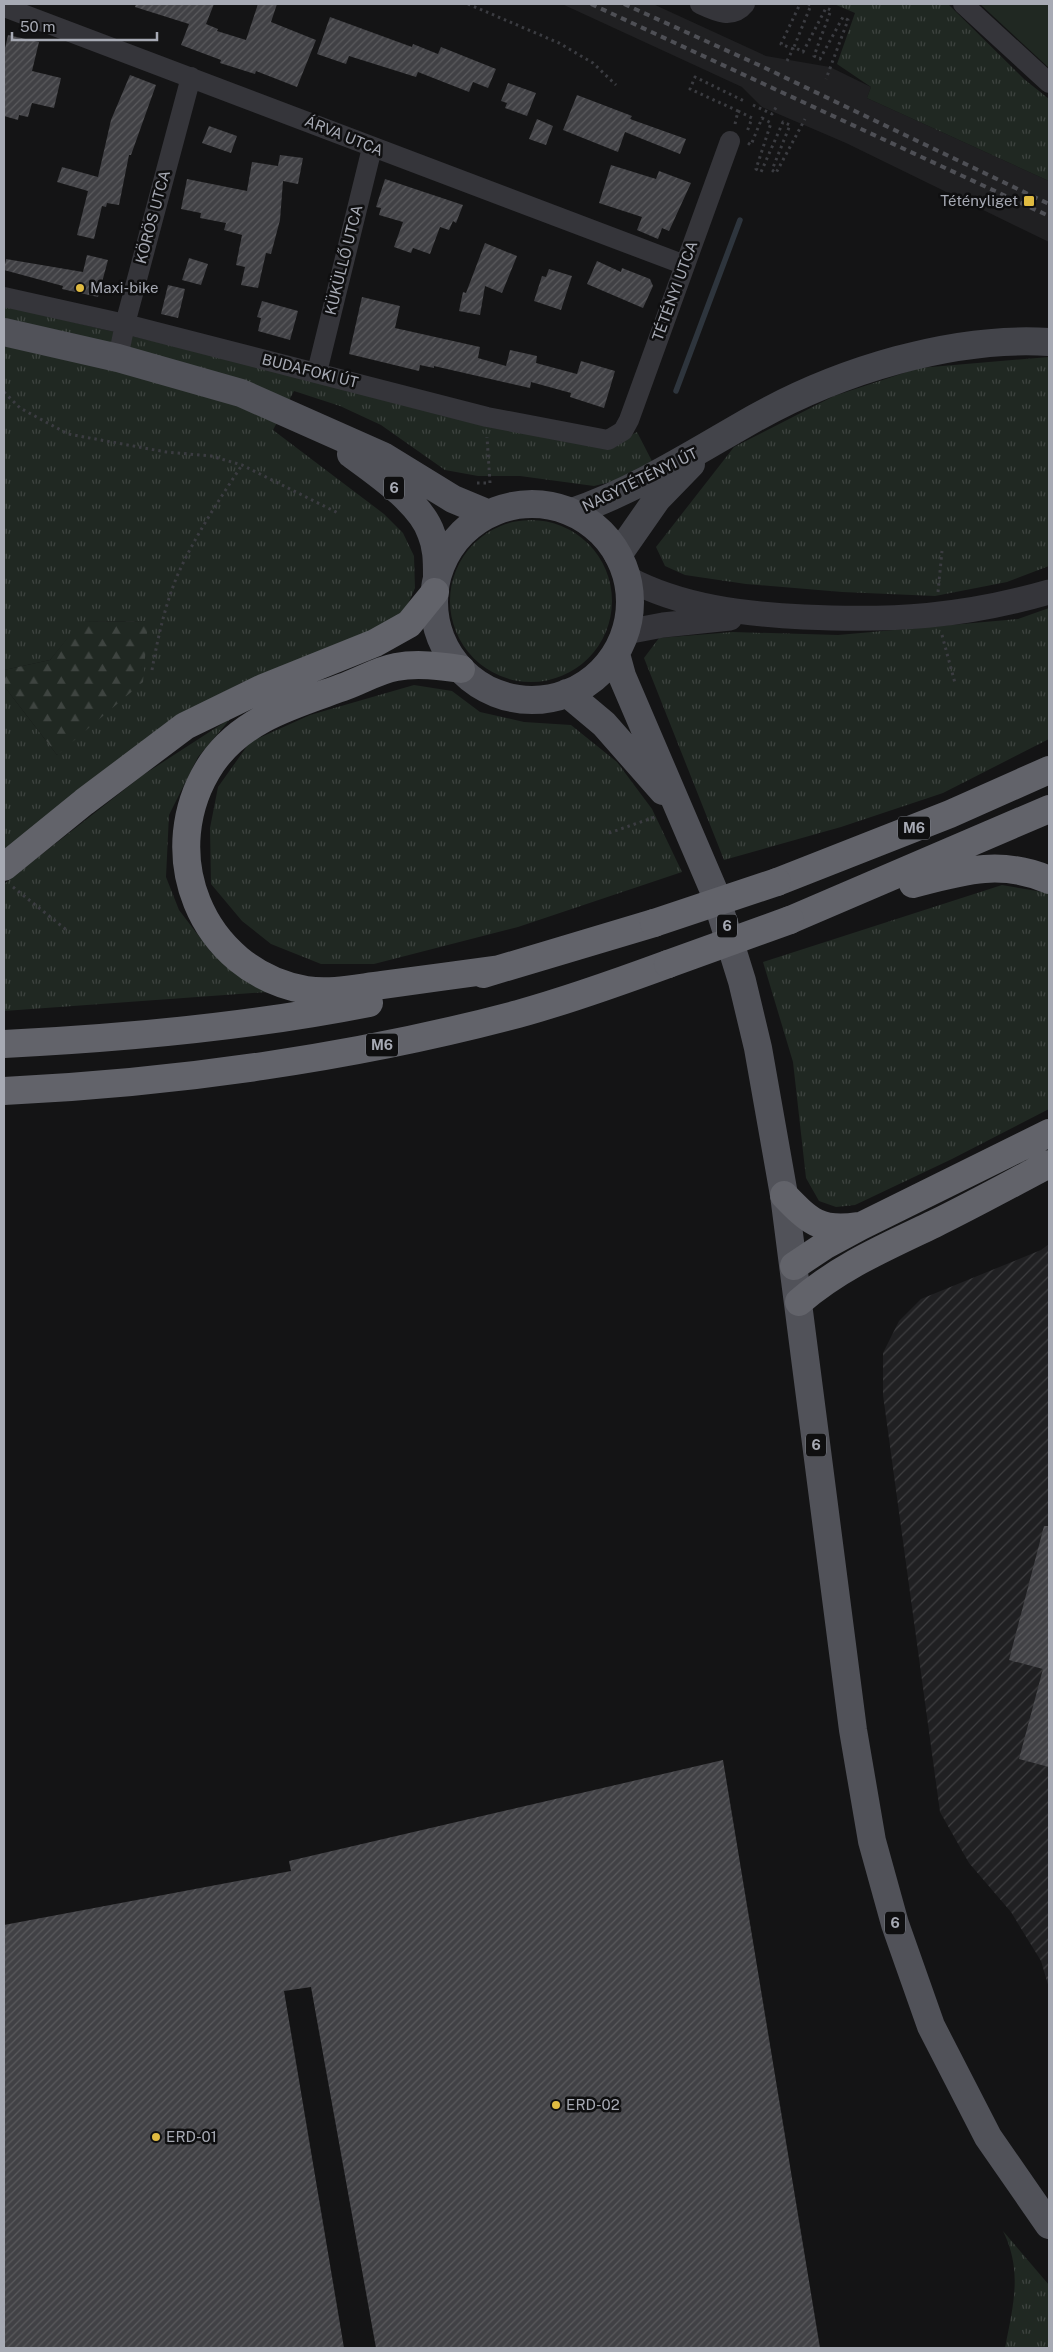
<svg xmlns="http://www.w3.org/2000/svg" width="1053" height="2352" viewBox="0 0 1053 2352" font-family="'Public Sans',sans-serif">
  <defs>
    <pattern id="industrial-furrows" width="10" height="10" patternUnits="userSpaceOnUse" patternTransform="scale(1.25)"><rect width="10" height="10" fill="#202022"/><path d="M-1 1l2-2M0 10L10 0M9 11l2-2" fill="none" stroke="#3e3e40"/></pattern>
    <pattern id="grass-tufts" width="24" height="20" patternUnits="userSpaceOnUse" patternTransform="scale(1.25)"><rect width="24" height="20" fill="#202822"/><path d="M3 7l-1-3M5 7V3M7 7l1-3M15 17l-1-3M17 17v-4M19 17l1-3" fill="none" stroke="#3e4440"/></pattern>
    <pattern id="forest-firs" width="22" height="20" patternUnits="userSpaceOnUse" patternTransform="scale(1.25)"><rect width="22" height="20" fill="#202822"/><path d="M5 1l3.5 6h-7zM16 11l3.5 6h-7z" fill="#3e4440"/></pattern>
    <pattern id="building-hatch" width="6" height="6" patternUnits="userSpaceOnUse" patternTransform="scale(1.25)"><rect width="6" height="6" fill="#414145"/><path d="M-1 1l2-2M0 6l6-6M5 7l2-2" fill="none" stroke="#5a5a5d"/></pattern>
  </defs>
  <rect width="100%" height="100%" fill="#141415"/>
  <path fill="#202022" d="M562,4h91l113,52 64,11 41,20 -4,11 182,83v61l-203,-99 -84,-36 -20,-20z"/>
  <path fill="url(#industrial-furrows)" d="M1049,1244v744l-8,-27 -30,-49 -42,-49 -29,-51 -57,-417v-42l16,-32 22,-22 120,-49z"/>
  <path fill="url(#grass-tufts)" d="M834,4h114l76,75 25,20v82l-182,-83 4,-11 -34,-23 18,-51z
    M4,306l603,142 30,-16 17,33 -27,13 -33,8 -74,-10h-42l-33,-6 -64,-45 -41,-19 -46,-15 -21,39 111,84 19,19 11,23 1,32 -10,23 -19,15 -143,56 -54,28 -185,148v-172l53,69 90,-134 -66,1 -31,38 -46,10z
    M1049,357v209l-42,16 -72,14 -93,-4 -96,-8 -61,-9 -20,-9 -9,-19 78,-100 100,-51 85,-28z
    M450 601a81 81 0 1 1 162 0a81 81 0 1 1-162 0Z
    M1049,608v131l-106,54 -102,34 -117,33 -80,-202 15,-20 74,-6 105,3 180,-16z
    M414,685l38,6 28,21 44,10 47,3 46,37 35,47 30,63 -164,55 -144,37h-53l-50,-20 -29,-23 -31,-37 -1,-56 8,-41 32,-45 60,-27z
    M231,718l-33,39 -29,58 -3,62 13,33 32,42 57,40 -264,19v-127l139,-109z
    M1002,885l47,8v216l-97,50 -97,46 -19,2 -17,-6 -13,-23 -13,-116 -30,-100z
    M1003,2231l46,54v63h-44c8,-42 18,-77 -2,-117z"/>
  <path fill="url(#forest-firs)" d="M148,621l-5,61 -86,73 -53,-69v-16l46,-10 30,-38z"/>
  <path fill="#202822" d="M980,4h69v64z"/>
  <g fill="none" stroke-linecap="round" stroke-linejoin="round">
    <path stroke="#2e353d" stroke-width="5.5" d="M676,391l64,-171"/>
  </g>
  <path fill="url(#building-hatch)" d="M136,4h78l-8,20 12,5 -1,2 29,9 12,-36h19l-6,18 45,18 -19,47 -41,-16 -1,3 -35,-11 1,-3 -40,-15 8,-21 -54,-17z
    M330,17l82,30 1,-3 25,10 3,-7 55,22 -8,19 -15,-6 -4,10 -51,-20 -2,5 -67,-21 -3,8 -29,-10z
    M8,35l31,7 -7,29 29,7 -7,30 -22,-5 -4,14 -9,-2 -1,5 -14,-4v-63z
    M130,75l26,10 -25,70h-2l-10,50 -12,-2 -1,4 -4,-1 -8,33 -17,-4 11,-44 -31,-9 5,-15 36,10 13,-57z
    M508,83l28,10 -9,23 -22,-8 2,-5 -6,-2z
    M577,95l55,21 -2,3 56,20 -6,15 -55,-22 -7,20 -55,-22z
    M537,119l16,7 -7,19 -17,-6z
    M209,126l28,10 -6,17 -29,-10z
    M280,155l23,3 -5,26 -15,-3 -3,39 -9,34 -5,-1 -8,35 -17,-3 4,-18 -9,-2 6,-30 -18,-5 2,-7 -26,-5 1,-5 -20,-4 6,-30 60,12 5,-29 26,4z
    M611,165l45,14 3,-8 32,12 -22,48 -7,-3 -4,11 -21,-9 5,-13 -43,-14z
    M385,179l78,26 -7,18 -3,-2 -4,9 -9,-3 -10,27 -17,-6 -2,5 -17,-6 9,-25 -24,-7 2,-7 -5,-1z
    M485,243l32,13 -15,37 -17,-7 -5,29 -21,-4 4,-19 3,1z
    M87,255l21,5 -10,37 -36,-8 1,-3 -59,-16 2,-11 77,13z
    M189,258l19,6 -7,21 -19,-5z
    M597,261l24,11 1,-4 28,11 3,7 -10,22 -56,-24z
    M549,269l23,7 -11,34 -27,-9 8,-25 4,1z
    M168,285l17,4 -7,29 -17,-4z
    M362,297l38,9 -5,22 85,19 -2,11 28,8 4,-16 27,6 -1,7 41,11 4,-13 34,10 -11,37 -34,-11 1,-4 -40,-11 -1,6 -96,-22v2l-14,-3 -1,6 -70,-17z
    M262,301l36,10 -8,29 -32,-9 3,-13 -4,-1z
    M1044,1526h5v241l-30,-8 24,-90 -34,-9z
    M723,1760l97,588h-444l-65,-361 -27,4 60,357h-340v-423l287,-54 -2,-10z"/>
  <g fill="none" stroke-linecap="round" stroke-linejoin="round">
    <path stroke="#3b3c41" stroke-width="3" stroke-dasharray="2.5 4" stroke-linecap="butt" d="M468,4l91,39 34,20 23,22
      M808,4l3,1 -17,42 9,5 23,-44 5,2 -17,46 6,3 23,-42 5,3 -22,59
      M787,61l6,-12 -12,-5 19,-40
      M753,105l19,9 5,-8
      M738,111l14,7 -5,14
      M735,124l3,-13 -48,-22 5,-12 49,24
      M748,143l3,2 11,-27 9,5 -15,46 5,3 22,-50 7,3 -18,45 4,3 29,-54
      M4,392l16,16 48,26 98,18 45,4 31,9 96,48
      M477,483h13l-3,-46
      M938,592l4,-41
      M942,635l13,48
      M152,670c6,-33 13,-65 26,-96 17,-38 41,-74 64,-109
      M609,833l49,-17
      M13,887l56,45"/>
    <path stroke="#35353a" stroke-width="20" d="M700,4c15,7 32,16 45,0
      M963,4l86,79
      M4,7l681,258
      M4,297l121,27 362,93 121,23 15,-9 6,-11 101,-279
      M118,358l7,-34 66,-247
      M317,372l55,-224"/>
    <path stroke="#35353a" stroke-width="25" d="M627,578c54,29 117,36 177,39 90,4 158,0 245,-25
      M626,632l37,-7 67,-7"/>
    <path stroke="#43444a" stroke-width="28" d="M572,512c65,-22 123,-60 183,-94 84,-47 197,-82 294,-76
      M618,555l39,-56 34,-35"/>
    <path stroke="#515259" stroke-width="28" d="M4,332l114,26 123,35 142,63 70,43 36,15
      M351,454c26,19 70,49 80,79 6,14 6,28 6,43
      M434 602a98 98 0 1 1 196 0a98 98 0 1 1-196 0Z
      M616,654l6,22 92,215 28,90 16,67 26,147 69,535 19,111 23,83 36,102 57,111 61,88
      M567,693l37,31 59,67"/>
    <path stroke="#62636a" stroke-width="28" d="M461,669c-21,-3 -44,-6 -65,-2 -17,3 -34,13 -50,19 -49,18 -102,31 -134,77 -59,88 -12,208 94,227 25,4 51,-2 76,-5 39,-5 79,-11 118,-16
      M4,867l80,-65 101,-76 78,-38 112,-45 34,-19 26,-32
      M777,882l173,-68 99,-44
      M913,884c49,-13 88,-25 136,-4
      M790,920l259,-111
      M483,974l171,-51
      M4,1044c122,-6 244,-17 365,-41
      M4,1091c170,-8 349,-33 514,-77 51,-14 101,-32 150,-50
      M784,1195c25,26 36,37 74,31
      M794,1266l30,-20 37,-20 188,-93
      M799,1302c40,-35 87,-55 135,-78 39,-19 77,-40 115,-60"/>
    <path stroke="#4e4f55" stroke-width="4" stroke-dasharray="6 5" stroke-linecap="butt" d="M591,4l458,212
      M624,4l137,62 288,138"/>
    <path stroke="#62636a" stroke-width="28" d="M654,923l123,-41
      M668,964l122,-44"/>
  </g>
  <g fill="#e0bb41" stroke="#0f0f10" stroke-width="2">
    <rect x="1023" y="195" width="12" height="12" rx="2.5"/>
    <circle cx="80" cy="288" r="5"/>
    <circle cx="556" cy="2105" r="5"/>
    <circle cx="156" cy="2137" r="5"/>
  </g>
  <g text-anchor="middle" stroke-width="5" stroke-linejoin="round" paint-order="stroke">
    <g fill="#0f0f10" stroke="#797c83" stroke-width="1">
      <rect x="384" y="476.5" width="20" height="23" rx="4"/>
      <rect x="898" y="816.5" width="32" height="23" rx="4"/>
      <rect x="717" y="914.5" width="20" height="23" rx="4"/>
      <rect x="366" y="1033.5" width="32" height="23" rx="4"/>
      <rect x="806" y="1433.5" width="20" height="23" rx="4"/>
      <rect x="885" y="1911.5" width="20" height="23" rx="4"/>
    </g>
    <g font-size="14" font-weight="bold" fill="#a7aab4">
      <text x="394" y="493">6</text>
      <text x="914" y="833">M6</text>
      <text x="727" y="931">6</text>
      <text x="382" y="1050">M6</text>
      <text x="816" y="1450">6</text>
      <text x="895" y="1928">6</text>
    </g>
    <g font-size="15" fill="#a7aab4" stroke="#0f0f10">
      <text transform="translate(344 136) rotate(22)" y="5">ÁRVA UTCA</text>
      <text transform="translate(153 217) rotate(-75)" y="5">KÖRÖS UTCA</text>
      <text transform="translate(344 260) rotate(-76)" y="5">KÜKÜLLŐ UTCA</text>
      <text transform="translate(675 291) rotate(-70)" y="5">TÉTÉNYI UTCA</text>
      <text transform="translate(310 371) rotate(14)" y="5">BUDAFOKI ÚT</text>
      <text transform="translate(640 480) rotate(-26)" y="5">NAGYTÉTÉNYI ÚT</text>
    </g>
    <g font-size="15" fill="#a7aab4" stroke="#0f0f10" text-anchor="start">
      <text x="1018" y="206" text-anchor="end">Tétényliget</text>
      <text x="90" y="293">Maxi-bike</text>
      <text x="566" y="2110">ERD-02</text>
      <text x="166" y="2142">ERD-01</text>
    </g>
  </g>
  <rect width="1053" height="2352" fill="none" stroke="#a7aab4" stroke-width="10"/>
  <path d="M12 32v8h145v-8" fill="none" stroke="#a7aab4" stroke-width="2.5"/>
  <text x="20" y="32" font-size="15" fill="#a7aab4" stroke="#0f0f10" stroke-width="4" paint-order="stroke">50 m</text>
</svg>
